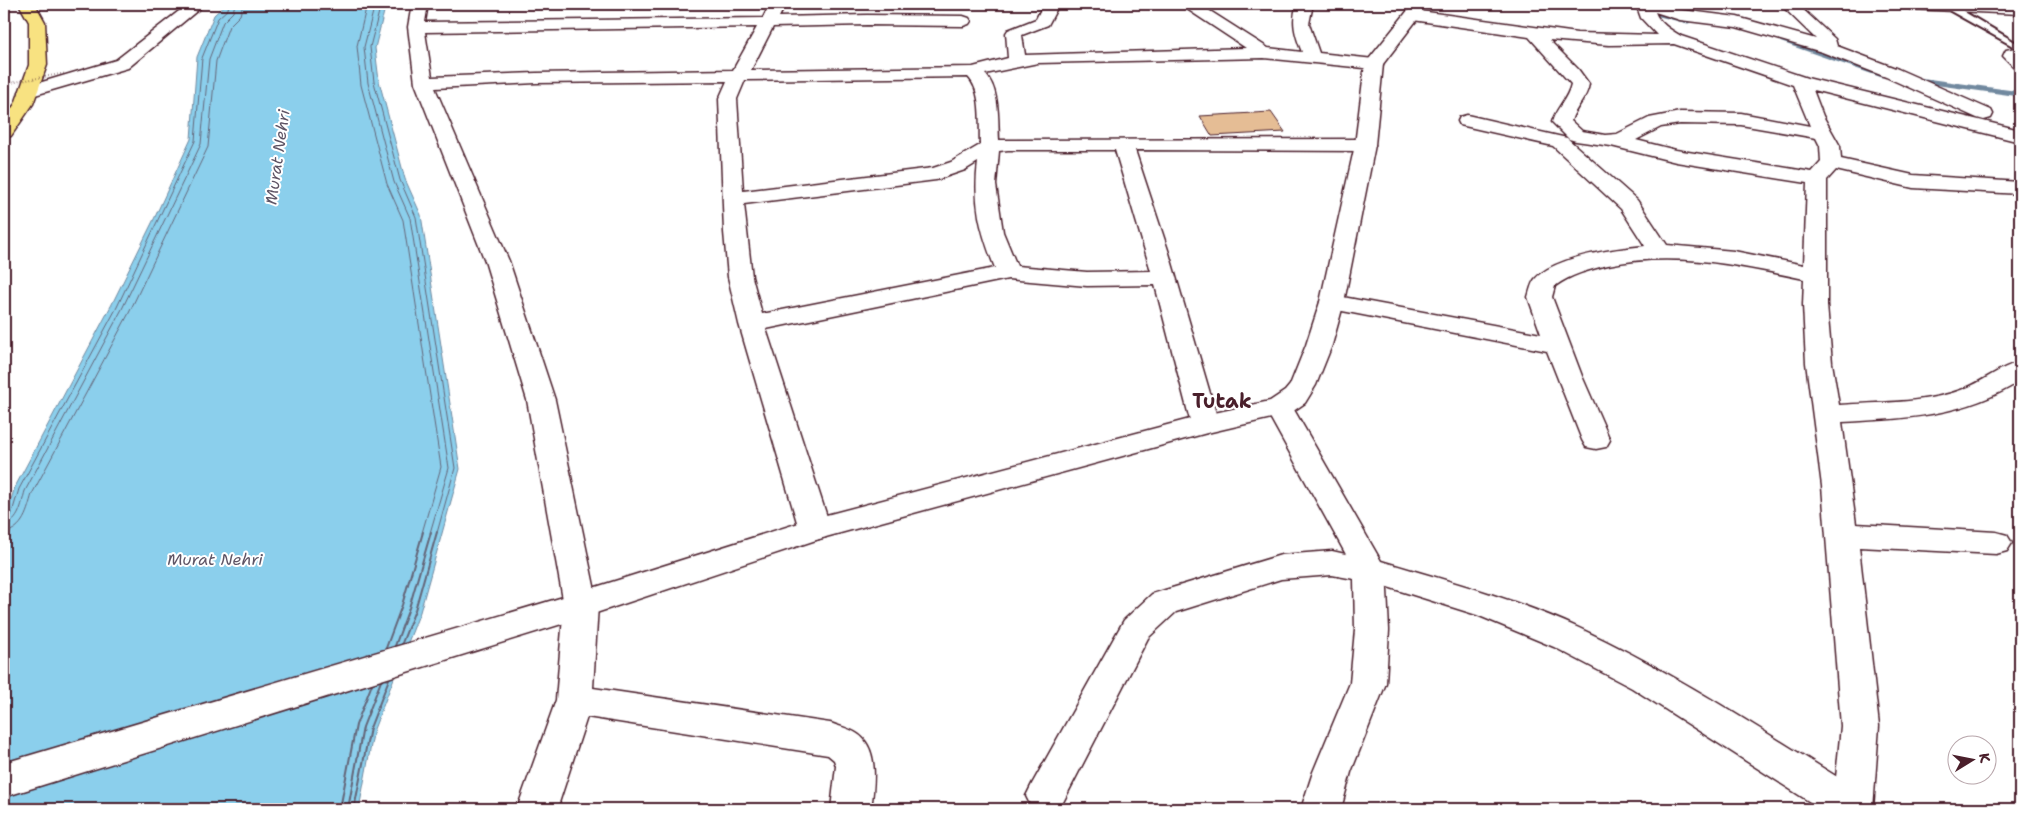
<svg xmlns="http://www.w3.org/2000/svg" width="2024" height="813" viewBox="0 0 2024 813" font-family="'Shantell Sans',sans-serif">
  <rect width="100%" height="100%" fill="#fff"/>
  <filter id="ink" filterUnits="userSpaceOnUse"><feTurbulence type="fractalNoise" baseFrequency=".02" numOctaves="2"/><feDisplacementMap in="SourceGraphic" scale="10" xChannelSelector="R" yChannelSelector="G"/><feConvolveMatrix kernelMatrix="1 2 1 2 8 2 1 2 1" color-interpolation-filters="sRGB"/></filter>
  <g filter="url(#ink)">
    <path fill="#8bcfec" stroke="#71899f" d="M226,4h160l-11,44 4,33 26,98 16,36 39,254 -40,143 -46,117 -15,80h-355v-288l11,-34 97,-183 43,-87 36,-78 6,-82 17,-42z"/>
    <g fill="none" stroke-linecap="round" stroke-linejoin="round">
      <path stroke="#646578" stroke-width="1" d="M367,4l-10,42 4,39 26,99 16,36 38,247 -19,66
        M375,4l-11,43 4,36 26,99 16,36 39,250 -19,65
        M381,4l-11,43 4,35 26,98 16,37 39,251 -18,65
        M4,519l7,-3 8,-27 98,-182 78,-166 7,-83 16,-40 10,-9 1,-5
        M4,526c16,-5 17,-21 21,-35l97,-182 79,-165 8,-85 14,-37 10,-10 2,-8
        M4,533c20,-4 23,-22 28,-39l97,-181 79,-166 8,-86 13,-35 11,-11 3,-11"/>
      <path stroke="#646578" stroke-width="2" d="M4,533l6,-1
        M402,643l13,-33 22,-78
        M395,646l14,-38 22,-76
        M386,648l16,-43 21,-73
        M340,809l16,-84 16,-41
        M348,809l15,-82 18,-46
        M354,809l16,-81 19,-49"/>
      <path stroke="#71899f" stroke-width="5" d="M1619,4l69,17
        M1782,40l100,35
        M1918,80l102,14"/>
    </g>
    <path fill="#e5bd95" stroke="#4a1f2b" d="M1271,112l14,20 -73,4 -12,-20z"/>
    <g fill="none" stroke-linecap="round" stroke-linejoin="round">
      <defs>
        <path id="service" d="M1945,4h6l69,41v5l-75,-42z"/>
        <path id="minor" d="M188,4h17l-77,64 -100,29 -6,-1 -3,-4 3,-4 94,-28z
          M412,4h16l-3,18 338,-4 7,-14h16l-7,13 88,-2 96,1 6,2 2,3 -2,3 -6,2 -96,-1 -94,2 -22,43 222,-3 35,-9 -2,-25 2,-3 28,-11 6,-12h12l2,3 -8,15 -26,10 3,20 221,-7 -62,-41 -3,-3h18l69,44 34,4c-7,-17 -11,-31 -5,-48h16l-4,20 10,29 55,6 6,1 3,4 -3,4 -6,1 -110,-11 -226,5 -53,11c15,15 13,46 14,66l366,-1 7,2 3,4 -3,4 -7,2 -230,-1 34,103 50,171 -4,6 -10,3 -10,-3 -4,-6 -36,-139 -68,1 -79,-7 -242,50 65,200 -5,8 -11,3 -11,-3 -5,-8 -60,-205 -11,-47 -4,-45 -5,-133 8,-18 -191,2 -101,5 74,173 46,139 43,205 -5,83 237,35c8,3 18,5 26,10 24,14 18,53 15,76h-40l5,-43 -2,-6 -6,-5 -241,-38 -30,92h-40l39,-109 8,-95 -37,-205 -42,-139 -70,-178 -7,-56zM757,27l-24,43 -197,3 -104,4 -7,-45zM968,77c15,15 11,48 12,68l-29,17 -18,6 -190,23 -6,-92 8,-19zM1008,150h107l36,121 -64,1 -70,-6 -14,-34 -7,-47 3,-34zM978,162c-5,42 2,68 17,106l-233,46 -10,-37 -8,-73 192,-24 29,-10z
          M1636,4h24l22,6 55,7 79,22 -36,-35h17l38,35 2,7 61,23 93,41 2,4 -2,4 -7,2 -7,-2 -91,-41 -64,-25 -86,-25 -56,-7 -25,-8c4,11 16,18 26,24l126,42 213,52v12l-207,-52 10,26 17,30 1,13 72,16 107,7v12l-107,-6 -77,-18 -9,10v125l5,58 7,42c40,-3 84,-1 122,-15 21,-7 38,-23 59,-28v19c-54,35 -116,38 -178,41l14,102 140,8 11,3 5,8 -5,8 -11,3 -137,-7 20,179 -6,83h-40l8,-83 -19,-240 -16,-123 -3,-58 1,-26c-65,-14 -130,-28 -196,-14 -20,5 -36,9 -53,21l-3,11 30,79 28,64 -4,7 -10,2 -10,-2 -4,-7 -35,-89 -215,-42 -9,-2 -3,-5 3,-5 9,-2 209,39 -13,-37c2,-6 3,-13 7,-18 20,-23 80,-30 110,-33l-24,-37 -68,-63 -93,-21 -2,-4 2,-4 7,-2 100,23 70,62 30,45 67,6 70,14 3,-82 -131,-21 -65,-16 -35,-5 -7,-2 -17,-17c4,-14 16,-23 19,-38l-42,-47 -116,-17 -6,-2 -2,-3 2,-3 6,-2 164,23 80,2 -16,-17zM1549,40l60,5 65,-1 119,41 17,41 -69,-13 -61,-1 -31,6 -32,16 -12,1 -23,-4 -11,-10c4,-14 16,-22 18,-37l-11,-15zM1680,124l61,1 75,13 4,8 1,16 -9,10 -136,-22 -40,-10 25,-13z
          M1902,4h118v10l-110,-5 -5,-2z
          M2020,47v21l-6,-1 -11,-11 3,-6z
          M1332,551l49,11 5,8 3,60 -3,53 -35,89 -10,37h-40l12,-37 37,-89 5,-53 -1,-51 -22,-4 -51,4 -105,33 -28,26 -88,170h-28l-6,-12 6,-12 92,-164 28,-26 129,-39z"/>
        <path id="tertiary" d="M1279,399l10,3 4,6 88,153c67,20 135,38 198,67 101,47 194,110 289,168l6,13h-53l-189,-121 -78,-41 -77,-32 -118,-37 -94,-170 4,-6z"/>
        <path id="secondary" d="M1413,4h16l-46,60 -8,81 -31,157 -12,43 -16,40 -11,18 -16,11 -82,19 -385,105 -241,80 -577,179v-34l576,-171 235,-74 390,-103 65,-14 15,-10 5,-6 16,-40 14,-43 35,-157 10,-81z"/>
        <path id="primary" d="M19,4h16l10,18 2,43 -14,39 -22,32 -7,2v-19l11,-15 14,-39v-43z"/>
      </defs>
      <use href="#service" stroke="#4a1f2b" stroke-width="4"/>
      <use href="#minor" stroke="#4a1f2b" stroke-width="3"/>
      <use href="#tertiary" stroke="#4a1f2b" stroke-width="3"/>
      <use href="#secondary" stroke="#4a1f2b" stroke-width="3"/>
      <use href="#primary" stroke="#4a1f2b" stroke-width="3"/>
      <use href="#service" fill="#fff" fill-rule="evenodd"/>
      <use href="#minor" fill="#fff" fill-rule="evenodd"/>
      <use href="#tertiary" fill="#fff" fill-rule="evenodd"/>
      <use href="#secondary" fill="#fff" fill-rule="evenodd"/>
      <use href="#primary" fill="#f8e281" fill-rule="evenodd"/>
      <path stroke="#4a1f2b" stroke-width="2" stroke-dasharray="0.5 2.5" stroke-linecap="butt" d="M4,84l62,-11"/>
    </g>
  </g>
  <g text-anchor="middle" stroke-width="4" stroke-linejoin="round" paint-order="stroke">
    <g font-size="16" font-style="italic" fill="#5e5465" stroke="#fff">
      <text transform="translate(277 157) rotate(-82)" y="6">Murat Nehri</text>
      <text x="215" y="565">Murat Nehri</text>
    </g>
    <g font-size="20" font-weight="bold" fill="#4a1f2b" stroke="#fff">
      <text x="1222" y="408">Tutak</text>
    </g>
  </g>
  <rect width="2024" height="813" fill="none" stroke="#fff" stroke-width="20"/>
  <rect x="10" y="10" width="2004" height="793" fill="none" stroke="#4a1f2b" stroke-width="2" filter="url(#ink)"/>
  <g transform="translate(1972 760) rotate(80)"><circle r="24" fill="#ffffff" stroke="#b7a5aa"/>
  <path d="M0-4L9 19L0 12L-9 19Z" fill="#4a1f2b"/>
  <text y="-8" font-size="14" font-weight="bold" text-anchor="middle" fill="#4a1f2b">K</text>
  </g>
</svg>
